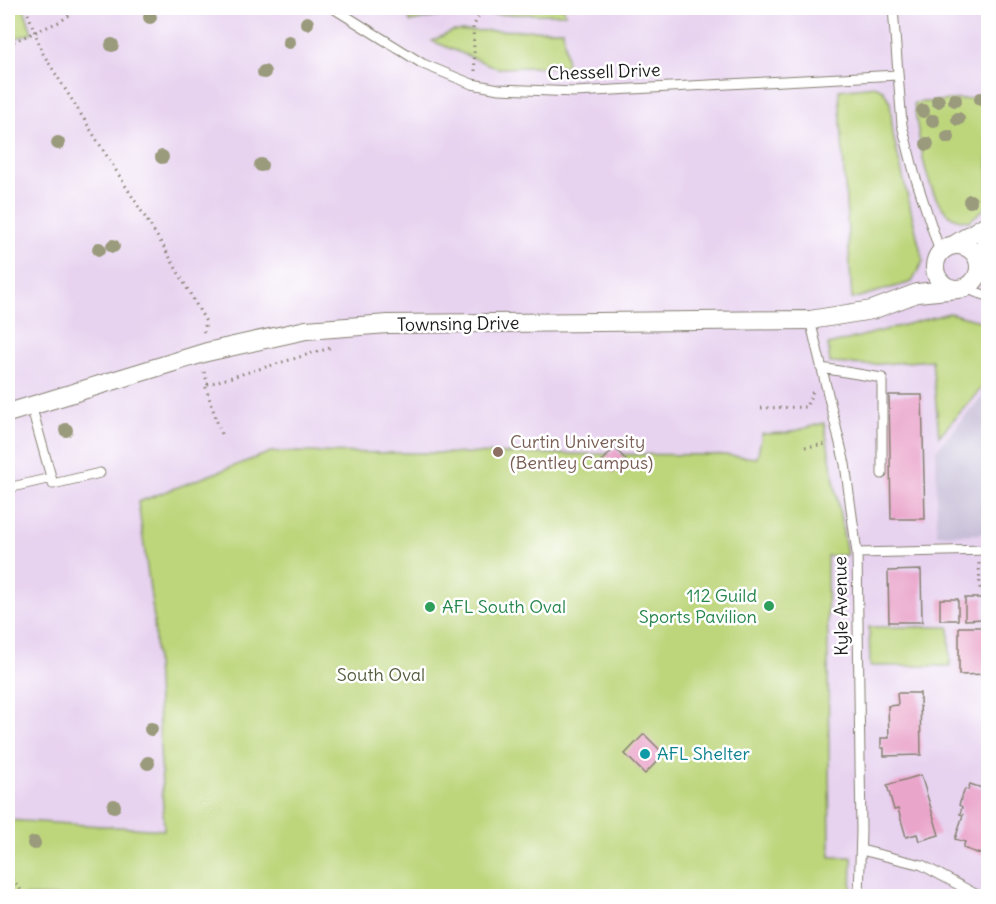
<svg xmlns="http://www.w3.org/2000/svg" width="996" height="904" viewBox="0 0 996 904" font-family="Delius,sans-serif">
  <rect width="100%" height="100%" fill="#fff"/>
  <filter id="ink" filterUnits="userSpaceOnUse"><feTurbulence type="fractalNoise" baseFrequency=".0167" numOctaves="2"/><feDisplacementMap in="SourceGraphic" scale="12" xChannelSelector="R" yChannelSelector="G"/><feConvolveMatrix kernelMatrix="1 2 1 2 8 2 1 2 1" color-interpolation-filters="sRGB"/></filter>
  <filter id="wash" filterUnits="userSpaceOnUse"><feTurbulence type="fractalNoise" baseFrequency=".008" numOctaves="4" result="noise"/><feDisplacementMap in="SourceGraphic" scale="24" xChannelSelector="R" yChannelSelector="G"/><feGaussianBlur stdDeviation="1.35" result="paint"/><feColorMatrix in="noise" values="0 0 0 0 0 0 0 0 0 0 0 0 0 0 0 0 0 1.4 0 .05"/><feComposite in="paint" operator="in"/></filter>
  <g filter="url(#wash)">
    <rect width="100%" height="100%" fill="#f0e5ca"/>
    <path fill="#e7d2ef" d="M8,8h980v888h-980z"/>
    <path fill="#c8bfd8" d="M988,390v144l-51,1 -1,-85z"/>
    <path fill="#bdd67b" stroke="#6c794c" stroke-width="1.5" d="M8,8h16l8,25 -24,8z
      M407,8h157l1,6 -120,1 -35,7z
      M563,30l4,36 -70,2 -65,-27 21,-10z
      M875,86l8,4 7,12 3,33 30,126 -11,21 -60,17 -13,-209z
      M988,97v109l-19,15c-6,-1 -14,-1 -18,-5 -26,-17 -33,-84 -37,-113z
      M949,313l39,10v58l-49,55 -7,-76 -64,5 -38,-2 -2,-18z
      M824,423l23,132 -20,1 3,301h22l-1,39h-843v-76l156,10 -10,-211 -16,-117 133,-50 453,3 33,3 5,-24 25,-1z
      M869,627h80l1,39h-80z"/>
    <g id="blocks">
      <path fill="#eaa5cb" d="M889,395h33l3,124h-34z
        M615,448l11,12 -13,13 -11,-12z
        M921,570l1,52h-33l-1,-51z
        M965,598h18v21l-18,1z
        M940,599h18v21h-18z
        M959,627h29v47l-29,1z
        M897,693h23l1,62 -37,1v-8h-3v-10h8l-1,-32 10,-1z
        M644,734l20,20 -19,20 -20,-20z
        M921,775l18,60 -20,6 -2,-7 -11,3 -8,-28 -4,1 -7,-25z
        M970,784l18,6v50l-5,15 -20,-7 2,-6 -10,-3 8,-24 -3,-1 2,-7 -3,-2 6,-16 3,1z"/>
    </g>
  </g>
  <g filter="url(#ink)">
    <use href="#blocks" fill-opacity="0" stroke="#868073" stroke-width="1.5"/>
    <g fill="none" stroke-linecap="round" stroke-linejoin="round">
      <defs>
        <path id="service" d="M333,8l90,56 49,20 27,5 76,3 323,-17
          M893,8l9,117 13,51 25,76
          M969,286l6,6 13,4
          M810,320l35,144 12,89 4,278 -2,65
          M821,368l61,10v96
          M31,405l22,79 47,-11
          M8,488l43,-10
          M857,553l131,-3
          M861,850l61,15 57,31"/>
        <path id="minor" d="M935 267a22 22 0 1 1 44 0a22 22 0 1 1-44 0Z
          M954,245l34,-21
          M979,264l9,-27
          M8,413l199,-61 99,-22 82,-6 422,-4 62,-10 45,-17 41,-4"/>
      </defs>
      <use href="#service" stroke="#868073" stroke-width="11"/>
      <use href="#minor" stroke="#868073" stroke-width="20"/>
      <path stroke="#868073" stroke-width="3" stroke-dasharray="1.5 4.5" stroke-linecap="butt" d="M26,8l16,44 123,197 41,73 -3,13
        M8,44l53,-23 18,-13
        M475,71l-2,-44 10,-19
        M204,372l4,13
        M761,408l45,-1 7,-16
        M221,434l-16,-49 125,-37
        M805,447l22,-3
        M979,563l1,26
        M8,875l18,21"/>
      <use href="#service" stroke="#fff" stroke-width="9"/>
      <use href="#minor" stroke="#fff" stroke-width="18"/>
    </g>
    <g fill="#9a9a7c">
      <circle cx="150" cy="17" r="7"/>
      <circle cx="307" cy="23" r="7"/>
      <circle cx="289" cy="42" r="7"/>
      <circle cx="112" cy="45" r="7"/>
      <circle cx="264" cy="72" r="7"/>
      <circle cx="981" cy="99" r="7"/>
      <circle cx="955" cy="100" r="7"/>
      <circle cx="938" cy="101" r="7"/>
      <circle cx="923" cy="111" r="7"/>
      <circle cx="958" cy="119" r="7"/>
      <circle cx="933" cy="121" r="7"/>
      <circle cx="948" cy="137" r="7"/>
      <circle cx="58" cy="143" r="7"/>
      <circle cx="927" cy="144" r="7"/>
      <circle cx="162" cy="157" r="7"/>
      <circle cx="261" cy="165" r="7"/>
      <circle cx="970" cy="201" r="7"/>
      <circle cx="113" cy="246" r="7"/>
      <circle cx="99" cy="249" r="7"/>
      <circle cx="66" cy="430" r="7"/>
      <circle cx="151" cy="729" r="7"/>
      <circle cx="148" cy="763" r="7"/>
      <circle cx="114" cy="806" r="7"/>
      <circle cx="34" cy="843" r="7"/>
    </g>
  </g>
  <circle fill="#8d6e63" stroke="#fff" stroke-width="2" cx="498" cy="452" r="6"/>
  <g fill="#2e9e5b" stroke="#fff" stroke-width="2">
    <circle cx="769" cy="606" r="6"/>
    <circle cx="430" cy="607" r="6"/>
  </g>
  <circle fill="#0f9aa8" stroke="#fff" stroke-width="2" cx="645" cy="754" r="6"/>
  <g text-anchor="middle" stroke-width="5" stroke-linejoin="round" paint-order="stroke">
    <g font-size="18" fill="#1c1c1c" stroke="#fff">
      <text transform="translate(604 72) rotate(-2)" y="6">Chessell Drive</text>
      <text transform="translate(458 324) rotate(-1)" y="6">Townsing Drive</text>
      <text transform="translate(841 606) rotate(-91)" y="6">Kyle Avenue</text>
    </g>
    <g font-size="18" fill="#785e54" stroke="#fff" text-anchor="start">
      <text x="510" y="448">Curtin University<tspan x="510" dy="21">(Bentley Campus)</tspan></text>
    </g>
    <g font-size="18" fill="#27864d" stroke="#fff" text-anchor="end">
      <text x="757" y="602">112 Guild<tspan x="757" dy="21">Sports Pavilion</tspan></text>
      <text x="442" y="613" text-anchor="start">AFL South Oval</text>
    </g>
    <g font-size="18" fill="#545d3d" stroke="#fff">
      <text x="381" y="681">South Oval</text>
    </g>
    <g font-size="18" fill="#0d838f" stroke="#fff" text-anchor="start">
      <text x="657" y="760">AFL Shelter</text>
    </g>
  </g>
  <rect width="996" height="904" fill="none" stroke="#fff" stroke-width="30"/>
</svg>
